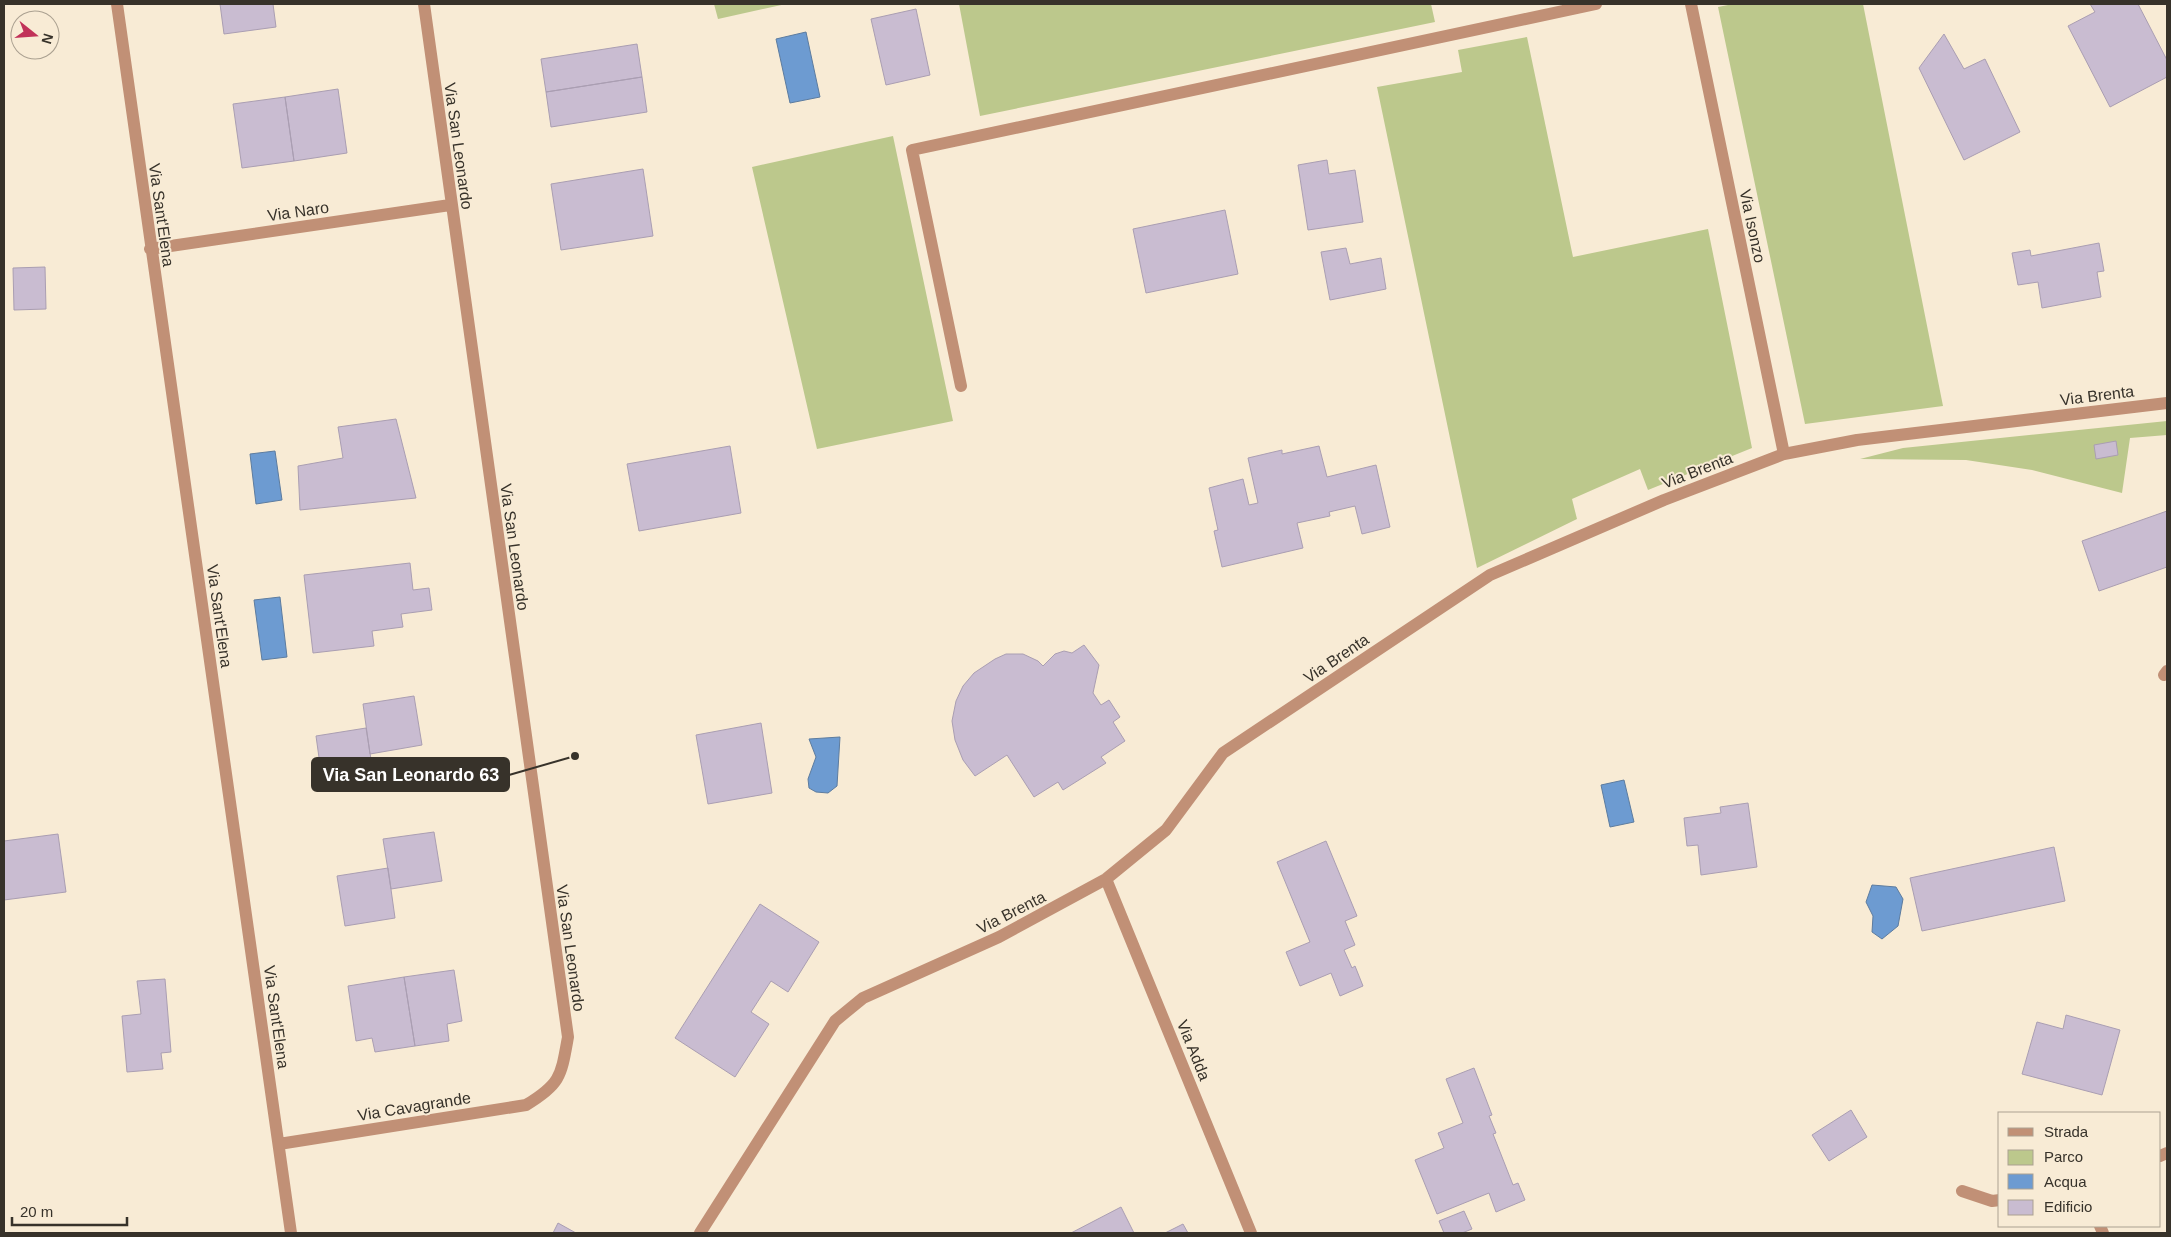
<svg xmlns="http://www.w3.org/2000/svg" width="2171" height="1237" viewBox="0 0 2171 1237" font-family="Arial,sans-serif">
  <rect width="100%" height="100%" fill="#f8ebd5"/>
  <path fill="#bcc88c" d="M714,4h72l-68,15z
    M959,4h472l4,18 -455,94z
    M1733,4h130l80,402 -138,18 -87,-417z
    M1527,37l46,220 135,-28 44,219 -104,42 -8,-21 -68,30 5,20 -100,49 -100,-481 85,-15 -4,-22z
    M893,136l60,285 -136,28 -65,-282z
    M2167,421v14l-37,3 -8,55 -90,-23 -66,-10 -106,-1 43,-11z"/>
  <path fill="#6d9bd1" stroke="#5d7c9f" d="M806,32l14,65 -30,6 -14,-64z
    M275,451l7,49 -26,4 -6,-50z
    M280,597l7,60 -25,3 -8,-60z
    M840,737l-3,49 -9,7 -12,-1 -7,-4 -1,-9 8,-22 -7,-18z
    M1624,780l10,42 -24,5 -9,-42z
    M1872,885l24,2 7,12 -5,27 -16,13 -10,-7 1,-16 -7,-14z"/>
  <path fill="#c9bcd1" stroke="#aa9eb2" d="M220,4h53l3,23 -52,7z
    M2090,4h48l29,56v17l-57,30 -42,-81 27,-14z
    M916,9l14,66 -44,10 -15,-66z
    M1944,34l20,35 21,-10 35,73 -56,28 -45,-92z
    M637,44l5,33 -96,15 -5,-33z
    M642,77l5,35 -96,15 -5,-35z
    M338,89l9,64 -53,8 -9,-64z
    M285,97l9,64 -52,7 -9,-64z
    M1327,160l2,14 26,-4 8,52 -55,8 -10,-65z
    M643,169l10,67 -92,14 -10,-66z
    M1225,210l13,64 -92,19 -13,-64z
    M2099,243l5,28 -7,1 4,25 -59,11 -4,-26 -20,3 -6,-32 18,-3 1,6z
    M1346,248l4,16 31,-6 5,31 -56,11 -9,-48z
    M45,267l1,42 -32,1 -1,-42z
    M396,419l20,79 -116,12 -2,-44 45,-8 -5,-31z
    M2116,441l2,14 -22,4 -2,-14z
    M730,446l11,67 -102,18 -12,-67z
    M1319,446l8,31 49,-12 14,62 -28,7 -7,-28 -26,6 1,4 -33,7 6,25 -81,19 -8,-36 4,-1 -9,-42 34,-9 6,26 9,-2 -10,-45 34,-8v4z
    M2167,511v56l-68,24 -17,-50z
    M410,563l3,27 16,-2 3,22 -31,4 2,13 -31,4 2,15 -61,7 -9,-78z
    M1084,645l15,20 -6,28 8,12 8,-5 11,17 -7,5 12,19 -24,16 5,6 -43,27 -5,-8 -24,15 -27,-42 -32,21 -12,-16 -8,-20 -3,-19 4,-20 7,-15 11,-13 21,-14 11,-5h17l15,7 5,5 12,-12 9,-3 8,2z
    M414,696l8,49 -52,9 -7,-50z
    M761,723l11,70 -64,11 -12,-69z
    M366,728l8,50 -51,8 -7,-50z
    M1748,803l9,64 -56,8 -3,-30 -11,1 -3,-28 37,-5 -1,-6z
    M434,832l8,49 -51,8 -8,-50z
    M58,834l8,58 -62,8v-59z
    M1326,841l31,75 -12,5 10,24 -11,5 8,18 3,-2 8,20 -23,10 -9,-23 -31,13 -14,-34 24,-10 -33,-80z
    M2054,847l11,54 -143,30 -12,-53z
    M388,868l7,50 -50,8 -8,-50z
    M760,904l59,38 -31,50 -17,-11 -20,31 18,12 -34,53 -60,-39z
    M454,970l8,51 -15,3 2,17 -34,5 -11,-69z
    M404,977l11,69 -40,6 -3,-14 -16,3 -8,-55z
    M165,979l6,73 -10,1 2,16 -36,3 -5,-56 19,-2 -4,-33z
    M2066,1015l54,15 -18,65 -80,-21 15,-52 26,7z
    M1474,1068l18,47 -3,1 7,17 -3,1 20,51 5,-2 7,17 -29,12 -7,-19 -52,21 -22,-54 29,-12 -6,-15 25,-10 -17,-44z
    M1851,1110l16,27 -38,24 -17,-26z
    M1121,1207l13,26h-63z
    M1464,1211l8,18 -10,4h-18l-5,-12z
    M558,1223l18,10h-23z
    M1183,1224l5,9h-23z"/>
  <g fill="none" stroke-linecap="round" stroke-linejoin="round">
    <path stroke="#c19076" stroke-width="12" d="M117,4l174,1229
      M1691,4l93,450
      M150,249l300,-44
      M961,386l-49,-236 684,-146
      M2164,675l3,-4
      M1106,879l145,354
      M279,1144l247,-39c35,-21 35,-29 42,-68l-144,-1033
      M2160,1156l7,-3
      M1962,1191l30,10 8,-1
      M2100,1226l3,7
      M700,1233l135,-212 28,-23 136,-61 107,-58 60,-49 57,-77 267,-178 174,-75 120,-46 73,-14 310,-37"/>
  </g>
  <g text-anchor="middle" stroke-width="4" stroke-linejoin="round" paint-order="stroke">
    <g font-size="16" fill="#37322a" stroke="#f8ebd5">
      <text transform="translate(459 146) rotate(82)" y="6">Via San Leonardo</text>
      <text transform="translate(298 211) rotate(-8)" y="6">Via Naro</text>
      <text transform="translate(162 215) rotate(82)" y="6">Via Sant'Elena</text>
      <text transform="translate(1753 226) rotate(78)" y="6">Via Isonzo</text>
      <text transform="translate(2097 395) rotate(-7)" y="6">Via Brenta</text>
      <text transform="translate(1697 470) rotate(-21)" y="6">Via Brenta</text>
      <text transform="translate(515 547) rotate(82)" y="6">Via San Leonardo</text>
      <text transform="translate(220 616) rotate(82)" y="6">Via Sant'Elena</text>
      <text transform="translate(1336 658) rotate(-34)" y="6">Via Brenta</text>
      <text transform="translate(1011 912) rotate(-27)" y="6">Via Brenta</text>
      <text transform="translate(571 948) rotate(82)" y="6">Via San Leonardo</text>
      <text transform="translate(277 1017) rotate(82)" y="6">Via Sant'Elena</text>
      <text transform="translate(1194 1050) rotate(68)" y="6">Via Adda</text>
      <text transform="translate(414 1106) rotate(-9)" y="6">Via Cavagrande</text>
    </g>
  </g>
  <path fill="none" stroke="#37322a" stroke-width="2" d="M575 756L509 775"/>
  <circle fill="#37322a" stroke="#f8ebd5" stroke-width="2" cx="575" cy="756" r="5"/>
  <rect fill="#37322a" stroke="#37322a" stroke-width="2" x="312" y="758" width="197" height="33" rx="5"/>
  <g font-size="18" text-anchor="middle" font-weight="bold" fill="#fff">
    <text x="411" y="781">Via San Leonardo 63</text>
  </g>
  <rect width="2171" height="1237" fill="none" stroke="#37322a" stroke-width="10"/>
  <rect x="1998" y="1112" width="162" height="115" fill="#f8ebd5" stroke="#aba191"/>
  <rect x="2008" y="1128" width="25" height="8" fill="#c19076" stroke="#aba191"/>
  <text x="2044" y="1137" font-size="15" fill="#37322a">Strada</text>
  <rect x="2008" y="1150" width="25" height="15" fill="#bcc88c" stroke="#aba191"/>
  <text x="2044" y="1162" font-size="15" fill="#37322a">Parco</text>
  <rect x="2008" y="1174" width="25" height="15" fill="#6d9bd1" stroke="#aba191"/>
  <text x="2044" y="1187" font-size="15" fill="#37322a">Acqua</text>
  <rect x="2008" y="1200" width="25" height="15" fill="#c9bcd1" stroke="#aba191"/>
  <text x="2044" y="1212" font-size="15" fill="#37322a">Edificio</text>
  <g transform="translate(35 35) rotate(107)"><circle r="24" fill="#f8ebd5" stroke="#aba191"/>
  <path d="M0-4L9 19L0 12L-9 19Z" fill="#c13259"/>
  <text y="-8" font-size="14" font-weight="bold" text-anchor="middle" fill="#37322a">N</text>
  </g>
  <path d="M12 1217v8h115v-8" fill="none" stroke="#37322a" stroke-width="2.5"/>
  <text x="20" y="1217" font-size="15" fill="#37322a" stroke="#f8ebd5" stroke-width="4" paint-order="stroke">20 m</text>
</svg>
